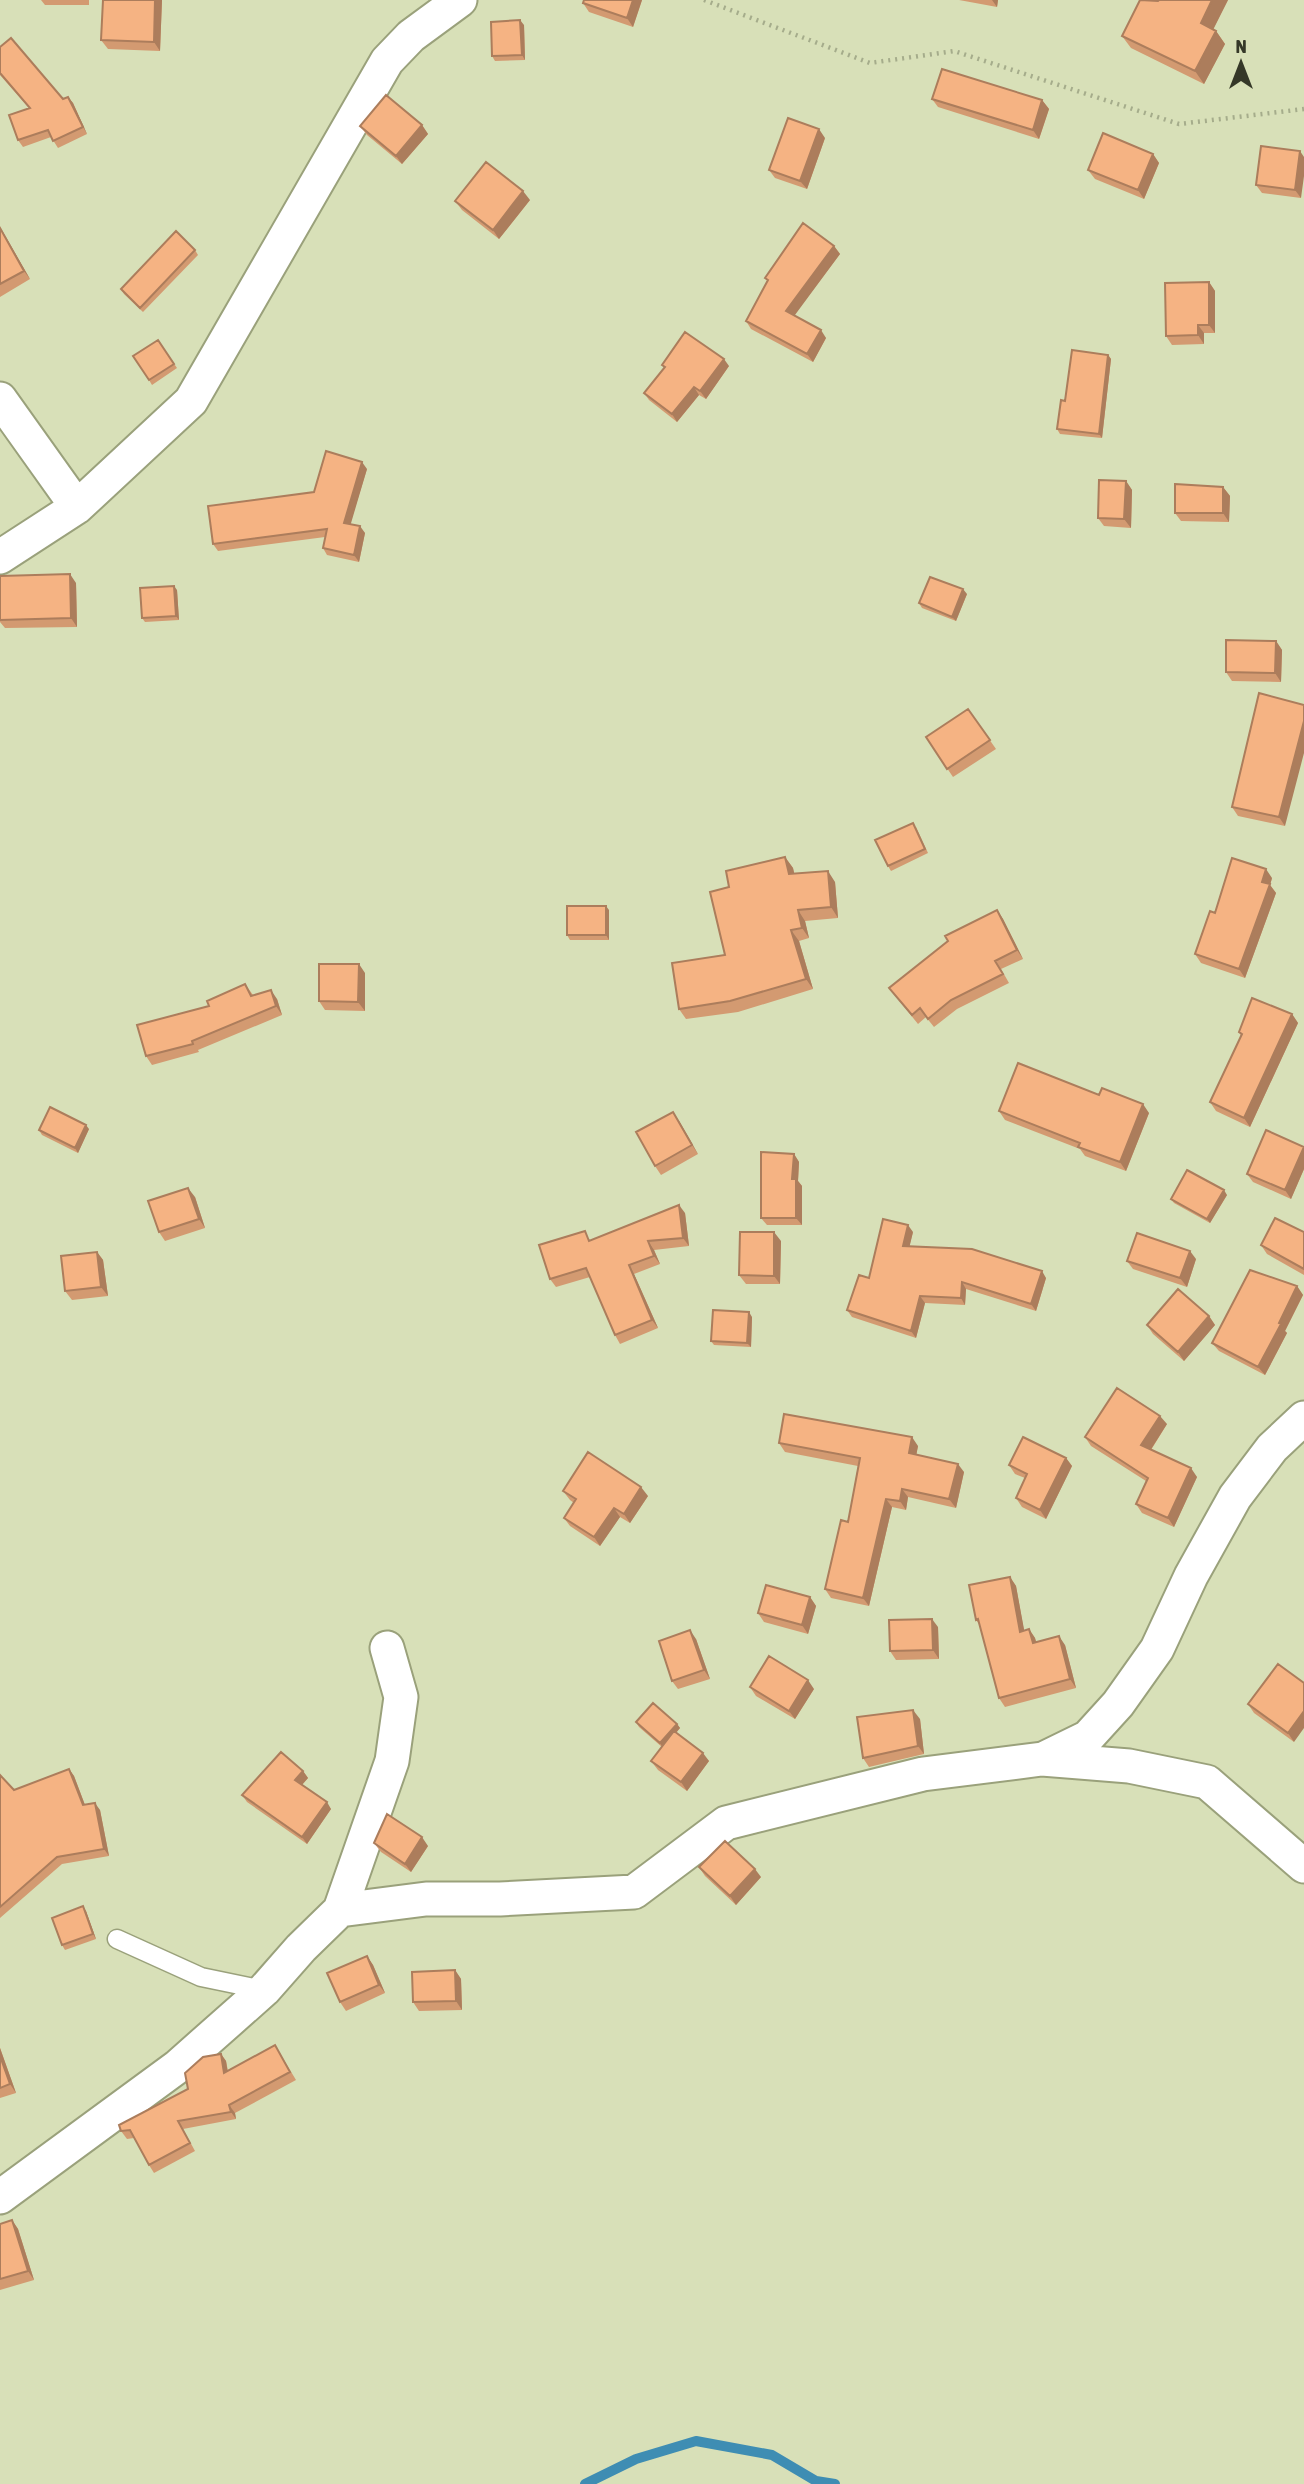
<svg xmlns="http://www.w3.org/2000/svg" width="1304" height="2484" viewBox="0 0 1304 2484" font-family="'Asap Condensed',sans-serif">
  <rect width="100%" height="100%" fill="#d8e0b8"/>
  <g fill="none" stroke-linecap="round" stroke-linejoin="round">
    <path stroke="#3e8db3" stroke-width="10" d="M585,2484l51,-25 60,-18 76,14 44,26 19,3"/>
    <defs>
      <path id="service" d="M117,1939l84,38 63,13"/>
      <path id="minor" d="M0,399l77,108
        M0,557l77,-50 114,-106 196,-340 24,-25 49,-36
        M1045,1758l43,-21 30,-33 39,-55 34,-73 44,-79 37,-49 32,-30
        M340,1910l52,-149 9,-64 -14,-49
        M0,2197l177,-130 87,-77 37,-42 39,-38 86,-11h74l134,-7 92,-69 197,-49 119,-15 87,7 78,16 97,84"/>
    </defs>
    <use href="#service" stroke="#9aa17b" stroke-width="21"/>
    <use href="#minor" stroke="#9aa17b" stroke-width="37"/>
    <path stroke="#a5ac8b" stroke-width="4.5" stroke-dasharray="2 5" stroke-linecap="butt" d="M704,0l166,63 84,-12 225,73 125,-15"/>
    <use href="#service" stroke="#fff" stroke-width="18"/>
    <use href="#minor" stroke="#fff" stroke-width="33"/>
  </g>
  <path fill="#d39a71" d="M41,0h48v5h-44z
    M103,0h59l-2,51 -52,-2 -7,-9z
    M642,0l-9,27 -44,-15 -6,-9z
    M959,0h39l-1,7z
    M1159,0h69l-15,29 3,2 9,13 -21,40 -73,-36 -9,-12z
    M524,25l1,35 -30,1 -3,-5z
    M0,47l63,52 5,-2 5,6 14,31 -29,14 -7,-11 -28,10 -5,-7 11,-32 -29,-33z
    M932,99l110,1 7,9 -10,30 -101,-32z
    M422,125l6,9 -26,30 -35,-29 -7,-9z
    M825,138l-18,51 -32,-11 -6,-8z
    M1300,151l1,47 -39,-5 -6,-8z
    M1153,154l6,9 -15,36 -49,-20 -7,-9z
    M530,200l-31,39 -37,-29 -7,-9z
    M0,227l30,52 -30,18z
    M834,246l6,8 -46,61 32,23 -13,24 -62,-33 -5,-8 21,-40 -2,-3z
    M195,250l3,5 -55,57 -19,-18 -3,-5z
    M1209,282l6,9v42h-11v11l-32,1 -6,-9z
    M158,340l19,28 -25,17 -3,-5z
    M1108,355l3,4 -9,79 -42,-4 -3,-5 8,-28z
    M662,365l67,1 -23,33 -7,-4 -22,27 -28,-22 -5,-7 20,-25z
    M367,469l-17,55 15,9 -6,29 -32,-7 -4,-7 2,-11 -107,14 -5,-7 101,-52z
    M1126,481l6,9 -1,38 -27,-2 -6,-8z
    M1223,487l7,9 -1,26 -48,-1 -6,-8z
    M0,576l76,7 1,44 -72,1 -5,-6z
    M177,590l2,30 -34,2 -3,-4z
    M967,594l-11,27 -34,-13 -3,-5z
    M1276,641l6,9 -1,32 -49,-1 -6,-9z
    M1259,693l26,133 -47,-10 -6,-9z
    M968,709l28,40 -43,28 -27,-40z
    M916,827l12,26 -37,18 -3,-5z
    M785,857l8,11 1,6 41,8 3,36 -33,3 4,17 -10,3 14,48 -75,23 -52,7 -7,-10 46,-54 4,-68z
    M1272,878l-2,7 6,8 -31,85 -44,-15 -6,-9 20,-41z
    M609,910v30h-39l-3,-5z
    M997,910l6,9 20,40 -22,10 8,14 -52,26 -23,18 -8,-10 -8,7 -29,-36z
    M365,973v38l-40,-1 -6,-9z
    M245,984l8,11 24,4 5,16 -84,35 1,2 -47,13 -6,-9 63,-50z
    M1292,1014l6,9 -48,104 -34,-16 -6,-9 31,-66 -2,-4z
    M1099,1095l50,18 -23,58 -41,-15 -5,-7 -75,-29 -6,-9z
    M679,1121l19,33 -37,21 -6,-9z
    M89,1129l-11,24 -36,-18 -3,-5z
    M794,1154l5,8 -1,19 4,5v39h-35l-6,-7z
    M1304,1169l-13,30 -38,-17 -6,-8z
    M1227,1195l-17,28 -36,-20 -3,-4z
    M195,1197l10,31 -40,13 -6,-9z
    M685,1213l4,33 -35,4 6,14 -26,10 24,54 -38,16 -5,-9 -25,-58 -34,10 -6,-8 41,-39z
    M913,1232l-4,15 137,31 -10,33 -70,-22 -1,16 -40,-2 -9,35 -64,-21 -5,-7 22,-32z
    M1304,1232v43l-37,-21 -6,-9z
    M781,1241l-1,43h-34l-7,-9z
    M97,1252l6,8 5,36 -36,4 -7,-9z
    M1196,1259l-9,28 -54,-18 -6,-8z
    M1297,1286l6,9 -18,36 2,2 -22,42 -46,-24 -7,-8z
    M1209,1316l6,9 -31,36 -31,-27 -6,-9z
    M752,1317l-1,30 -37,-2 -3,-4z
    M1167,1424l-16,26 46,27 -23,50 -32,-14 -6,-9 10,-23 -55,-35 -6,-9z
    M779,1443l139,3 -2,9 48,17 -8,36 -48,-11 -2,13 -14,-3 -23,99 -38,-8 -6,-9 23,-67 10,-56 -73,-14z
    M1066,1458l6,8 -26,53 -24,-12 -6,-9 9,-20 -10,-4 -6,-9z
    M563,1491l85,5 -18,27 -10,-6 -20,29 -30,-20 -6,-8 10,-15 -4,-3z
    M1010,1577l6,9 8,45 5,-2 6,9 1,4 29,3 11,43 -71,19 -6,-9 -20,-74 -3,-4z
    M810,1597l6,9 -8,28 -44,-12 -6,-9z
    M938,1627l1,32 -43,1 -6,-9z
    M696,1639l14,40 -32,10 -6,-8z
    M1278,1664l16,78 -40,-29 -6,-9z
    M750,1687l64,2 -19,30 -39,-23z
    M920,1719l4,35 -55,13 -6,-9z
    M636,1722l41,2 3,4 -4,5 33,28 -22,30 -29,-21 -7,-9 11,-14 -23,-20z
    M69,1769l5,7 11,29 15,5 9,46 -47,8 -62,54v-143l14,15z
    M303,1771l5,7 -6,7 29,24 -24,35 -60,-42 -5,-7z
    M374,1843l54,3 -17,26 -30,-20z
    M699,1867l62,10 -25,28 -31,-29z
    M86,1911l10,28 -31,11 -3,-5z
    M367,1956l6,9 12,28 -39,18 -6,-9z
    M455,1970l6,9 1,31 -43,1 -6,-9z
    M275,2045l21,35 -61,33 1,6 -53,10 12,22 -41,22 -5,-8 -15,-27 -7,1 -6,-8 67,-42 33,-35 5,7 2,10z
    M0,2048l16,45 -16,5z
    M12,2220l6,9 16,51 -34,10v-66z"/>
  <path fill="#ac7d5c" d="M155,0h7l-2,51 -6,-9z
    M633,0h9l-9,27 -6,-9z
    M992,0h6l-1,7z
    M1212,0h16l-18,36 -9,-13z
    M520,20l4,5 1,35 -3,-5z
    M1216,31l9,13 -21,40 -9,-13z
    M68,97l5,6 14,31 -4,-7z
    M1042,100l7,9 -10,30 -6,-9z
    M422,125l6,9 -26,30 -6,-8z
    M819,129l6,9 -18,51 -7,-8z
    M1300,151l4,6v19l-3,22 -6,-8z
    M1153,154l6,9 -15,36 -6,-9z
    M523,191l7,9 -31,39 -6,-9z
    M0,227l3,5 27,47 -6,-8z
    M834,246l6,8 -48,65 -6,-8z
    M1209,282l6,9v42l-6,-8z
    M1198,325l6,8v11l-6,-9z
    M821,330l5,8 -13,24 -6,-8z
    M1108,355l3,4 -9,79 -3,-4z
    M724,359l5,7 -23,33 -6,-8z
    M694,387l5,8 -22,27 -5,-8z
    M362,462l5,7 -18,61 -5,-7z
    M1126,481l6,9 -1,38 -7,-9z
    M1223,487l7,9 -1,26 -6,-9z
    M360,526l5,7 -6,29 -5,-7z
    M70,574l6,9 1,44 -6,-9z
    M174,586l3,4 2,30 -3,-4z
    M963,589l4,5 -11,27 -4,-4z
    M1276,641l6,9 -1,32 -6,-9z
    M1304,721v32l-19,73 -6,-9z
    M785,857l8,11 4,17 -8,-11z
    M1266,869l6,9 -2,7 6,8 -31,85 -6,-9z
    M828,871l7,11 3,36 -7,-11z
    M606,906l3,4v30l-3,-5z
    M798,910l7,11 4,17 -7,-10z
    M997,910l6,9 20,40 -6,-9z
    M791,930l8,11 14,48 -7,-10z
    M359,964l6,9v38l-7,-9z
    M271,990l6,9 5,16 -6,-9z
    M1292,1014l6,9 -48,104 -6,-9z
    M1143,1104l6,9 -23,58 -6,-9z
    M673,1112l6,9 19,33 -6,-9z
    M86,1125l3,4 -11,24 -3,-5z
    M1304,1147v22l-13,30 -6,-9z
    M794,1154l5,8 -1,19 4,5v39l-6,-7 -4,-39z
    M188,1188l7,9 10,31 -6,-9z
    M1224,1190l3,5 -17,28 -3,-4z
    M679,1205l6,8 4,33 -6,-8z
    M908,1225l5,7 -5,21 -5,-7z
    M774,1232l7,9 -1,43 -6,-8z
    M648,1241l6,9 6,14 -6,-8z
    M1190,1251l6,8 -9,28 -7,-9z
    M97,1252l6,8 5,36 -7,-9z
    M629,1265l5,9 24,54 -6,-8z
    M1042,1271l4,7 -10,33 -5,-7z
    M962,1282l4,7 -1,16 -4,-7z
    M1297,1286l6,9 -18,36 2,2 -22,42 -7,-8z
    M920,1296l5,7 -9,35 -5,-7z
    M749,1312l3,5 -1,30 -4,-4z
    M1209,1316l6,9 -31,36 -6,-9z
    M1160,1416l7,8 -19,30 -7,-9z
    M912,1437l6,9 -3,16 -6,-9z
    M1066,1458l6,8 -26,53 -6,-9z
    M958,1464l6,8 -8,36 -7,-9z
    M1191,1468l6,9 -23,50 -6,-9z
    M641,1487l7,9 -18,27 -6,-9z
    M902,1489l6,8 -2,13 -6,-9z
    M886,1499l6,8 -23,99 -6,-8z
    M614,1508l6,9 -20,29 -6,-9z
    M1010,1577l6,9 10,54 -6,-8z
    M810,1597l6,9 -8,28 -6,-9z
    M932,1619l6,8 1,32 -6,-9z
    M1029,1629l6,9 4,14 -6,-9z
    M690,1630l6,9 14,40 -6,-9z
    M1059,1636l6,9 11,43 -6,-9z
    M808,1680l6,9 -19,30 -6,-8z
    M913,1710l7,9 4,35 -6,-8z
    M1304,1711v17l-10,14 -6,-9z
    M677,1724l3,4 -17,20 -3,-5z
    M703,1753l6,8 -22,30 -6,-9z
    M69,1769l5,7 14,37 -5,-8z
    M303,1771l5,7 -8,9 -5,-7z
    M327,1802l4,7 -24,35 -5,-7z
    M95,1803l5,7 9,46 -5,-7z
    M422,1837l6,9 -17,26 -6,-8z
    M755,1869l6,8 -25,28 -6,-9z
    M83,1906l3,5 10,28 -3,-5z
    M367,1956l6,9 12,28 -6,-8z
    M455,1970l6,9 1,31 -6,-9z
    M0,2048l16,45 -6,-9 -10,-28z
    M221,2054l5,7 3,20 -5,-8z
    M229,2105l6,8 1,6 -5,-7z
    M12,2220l6,9 16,51 -6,-9z"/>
  <path fill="#f5b383" stroke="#ac7d5c" stroke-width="2" d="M103,0h52l-1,42 -53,-2z
    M584,0h49l-6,18 -44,-15z
    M1140,0l18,1 1,-1h53l-11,23 15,8 -21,40 -73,-35z
    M520,20l2,35 -30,1 -1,-34z
    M11,38l52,61 5,-2 15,30 -30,14 -5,-11 -30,10 -9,-25 21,-7 -30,-35v-26z
    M942,69l100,31 -9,30 -101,-31z
    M386,95l36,30 -26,31 -36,-30z
    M788,118l31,11 -19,52 -31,-11z
    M1103,133l50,21 -15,36 -50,-20z
    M1261,146l39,5 -5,39 -39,-5z
    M486,162l37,29 -30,39 -38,-29z
    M803,223l31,23 -48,65 35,19 -14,24 -61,-33 22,-41 -3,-2z
    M0,228l24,43 -24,13z
    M176,231l19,19 -55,58 -19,-19z
    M1209,282v43h-11v10l-32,1 -1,-53z
    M685,332l39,27 -24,32 -6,-4 -22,27 -28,-21 21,-26 -3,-2z
    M158,340l16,24 -25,16 -16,-24z
    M1072,350l36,5 -9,79 -42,-5 4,-29 4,1z
    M326,451l36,11 -18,61 16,3 -6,29 -31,-7 4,-19 -114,15 -5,-38 106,-14z
    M1099,480l27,1 -2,38 -26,-1z
    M1175,484l48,3v26h-48z
    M70,574l1,44 -71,2v-44z
    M930,577l33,12 -11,28 -33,-14z
    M174,586l2,30 -34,2 -2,-30z
    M1226,640l50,1 -1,32 -49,-1z
    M1259,693l45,12v16l-25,96 -47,-10z
    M968,709l22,31 -43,29 -21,-32z
    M913,823l12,26 -37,17 -13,-26z
    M785,857l4,17 39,-3 3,36 -33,3 4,18 -11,2 15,49 -76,22 -51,8 -7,-46 53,-8 -15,-63 19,-5 -3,-16z
    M1232,858l34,11 -4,13 8,2 -31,85 -44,-15 15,-43 5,2z
    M567,906h39v29h-39z
    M997,910l20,40 -22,11 8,13 -52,26 -23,19 -8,-11 -8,7 -23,-27 59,-47 -3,-5z
    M319,964h40l-1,38 -39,-1z
    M245,984l6,12 20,-6 5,16 -84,35 1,3 -47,12 -9,-31 72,-19 -2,-5z
    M1252,998l40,16 -48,104 -34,-16 32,-68 -3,-2z
    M1018,1063l81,32 3,-7 41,16 -23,58 -42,-15 2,-4 -81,-32z
    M50,1107l36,18 -11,23 -36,-18z
    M673,1112l19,33 -37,21 -19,-34z
    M1266,1130l38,17 -19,43 -38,-16z
    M761,1152l33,2 -2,25h4v39h-35z
    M1187,1170l37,20 -17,29 -36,-20z
    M188,1188l11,31 -40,13 -11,-31z
    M679,1205l4,33 -35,3 6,15 -25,9 23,55 -37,15 -29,-67 -36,11 -11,-34 46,-14 4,10z
    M1275,1218l29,14v37l-43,-24z
    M883,1219l25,6 -5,21 69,3 70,22 -11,33 -69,-22 -1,16 -41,-2 -9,35 -64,-21 12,-35 10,3z
    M740,1232h34v44l-35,-1z
    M1137,1233l53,18 -10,27 -53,-17z
    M97,1252l4,35 -36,4 -4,-35z
    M1250,1270l47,16 -18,37 2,1 -23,43 -46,-24z
    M1178,1289l31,27 -31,36 -31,-27z
    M713,1310l36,2 -2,31 -36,-2z
    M1117,1388l43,28 -19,29 50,23 -23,50 -32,-14 12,-26 -63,-41z
    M784,1414l128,23 -3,16 49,11 -9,35 -47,-10 -2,12 -14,-2 -23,99 -38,-9 16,-69 7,2 12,-64 -81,-15z
    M1023,1437l43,21 -26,52 -24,-12 11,-24 -18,-9z
    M588,1452l53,35 -17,27 -10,-6 -20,29 -30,-19 12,-19 -13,-8z
    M1010,1577l10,55 9,-3 4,14 26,-7 11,43 -71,19 -21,-79 -2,1 -7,-35z
    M766,1585l44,12 -8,28 -44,-12z
    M932,1619l1,31 -43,1 -1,-31z
    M690,1630l14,40 -32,11 -13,-40z
    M769,1656l39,24 -19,31 -39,-24z
    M1278,1664l26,19v28l-16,22 -40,-29z
    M653,1703l24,21 -17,19 -24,-21z
    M913,1710l5,36 -55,12 -6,-41z
    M674,1731l29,22 -22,29 -30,-21z
    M281,1752l22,19 -8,9 32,22 -25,35 -60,-42z
    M69,1769l14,36 12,-2 9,46 -47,8 -57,50v-132l14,15z
    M387,1814l35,23 -17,27 -31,-21z
    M725,1841l30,28 -25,27 -31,-29z
    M83,1906l10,28 -31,11 -10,-27z
    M367,1956l12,29 -39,17 -13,-29z
    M455,1970l1,31 -43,1 -1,-30z
    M275,2045l15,27 -61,33 2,7 -53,9 12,22 -41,22 -19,-35 -9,1 -2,-6 69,-36 -3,-16 18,-16 18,-3 3,19z
    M0,2056l10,28 -10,4z
    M12,2220l16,51 -28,8v-55z"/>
  <g transform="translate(1241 63)" stroke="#d8e0b8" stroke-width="5" paint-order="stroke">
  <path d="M0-5L12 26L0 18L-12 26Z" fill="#353828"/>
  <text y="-10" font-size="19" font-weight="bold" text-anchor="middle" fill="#353828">N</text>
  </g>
</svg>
